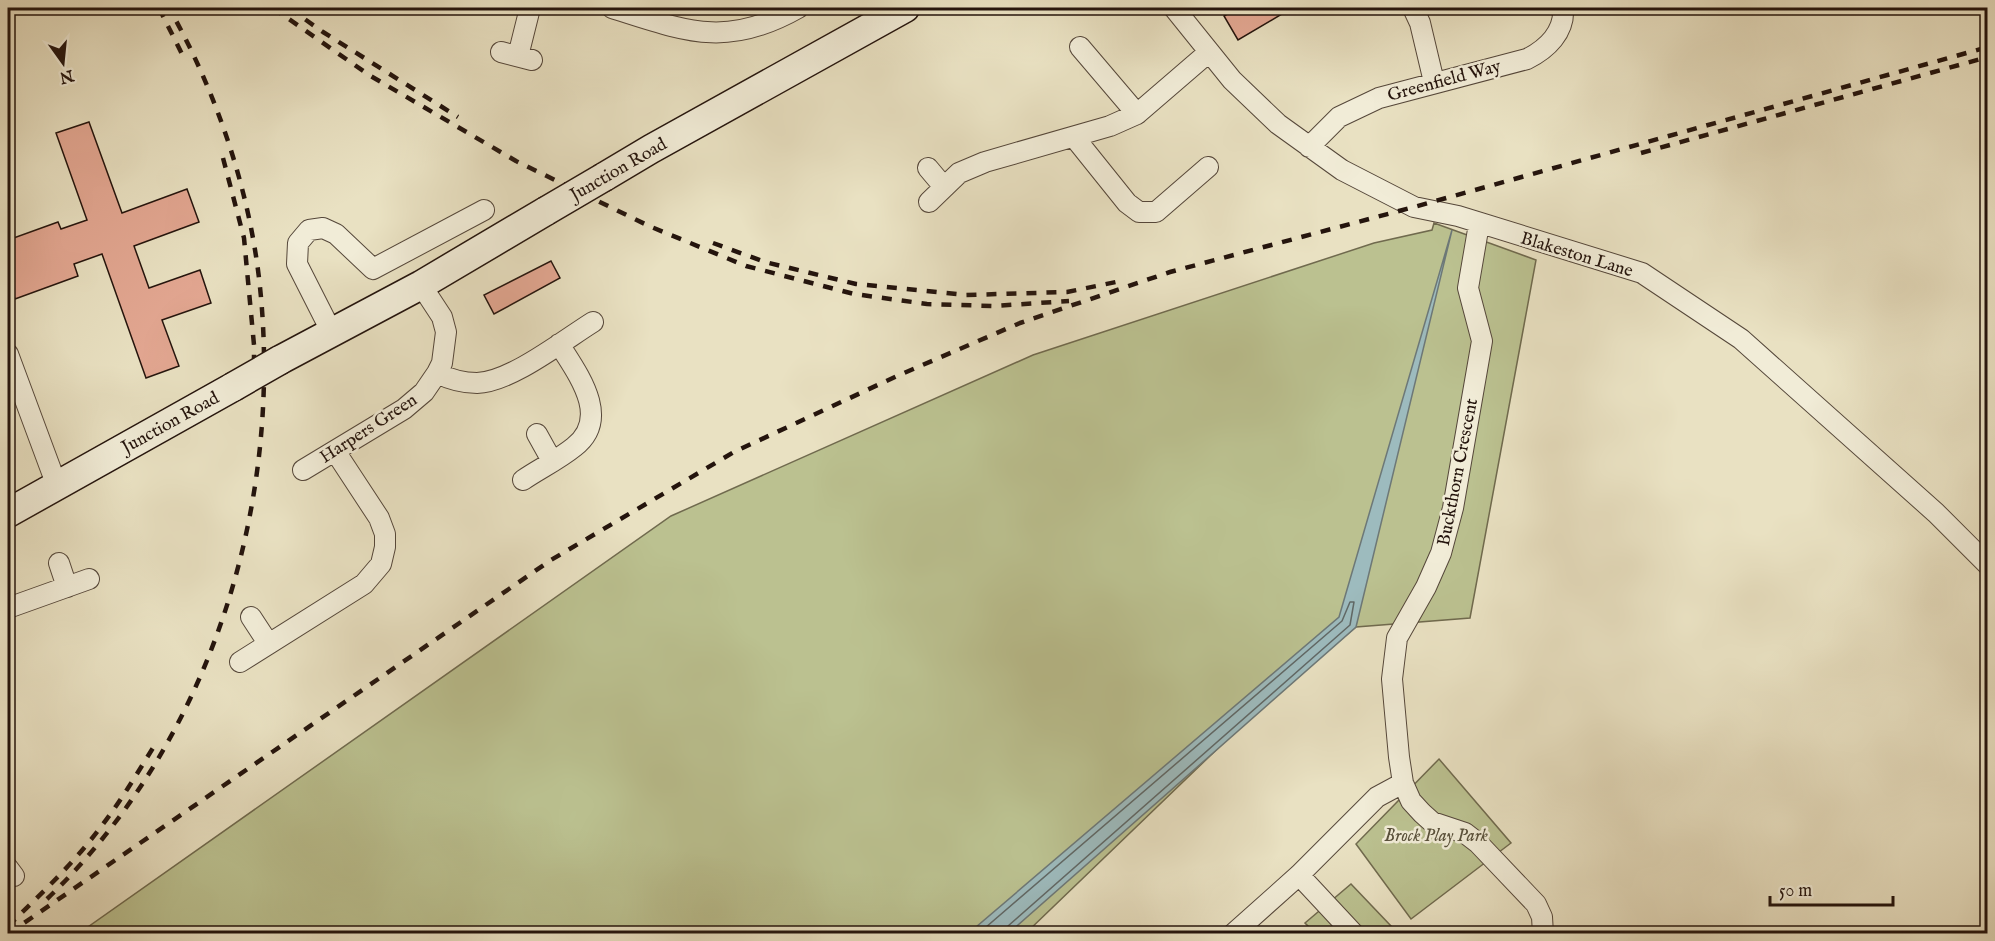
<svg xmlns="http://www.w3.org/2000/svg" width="1995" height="941" viewBox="0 0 1995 941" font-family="'IM FELL English',serif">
  <rect width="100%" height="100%" fill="#e9e1c2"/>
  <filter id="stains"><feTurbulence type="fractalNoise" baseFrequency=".00333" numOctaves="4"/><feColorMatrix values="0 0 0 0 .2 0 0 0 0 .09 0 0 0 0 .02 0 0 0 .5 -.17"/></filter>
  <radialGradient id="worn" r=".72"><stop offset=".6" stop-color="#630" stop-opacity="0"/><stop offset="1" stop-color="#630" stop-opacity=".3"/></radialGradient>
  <path fill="#bbc190" stroke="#706a4e" stroke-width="1.5" d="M1434,223l102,37 -66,358 -114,9 -90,75 -240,231 -948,1 593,-418 362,-161 341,-112 58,-13z
    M1439,759l72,84 -100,76 -55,-75z
    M1351,884l40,42 -8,7 -67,1 -11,-11z"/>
  <path fill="#9dbbbe" stroke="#6d7877" stroke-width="1.5" d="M1452,230l-96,397 -347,306h-40l370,-316z"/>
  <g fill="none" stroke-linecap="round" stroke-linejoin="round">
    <path stroke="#606866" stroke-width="1.5" d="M978,934l364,-313 8,-19h4l-4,23 -342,301 -3,8"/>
  </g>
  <path fill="#e3a792" stroke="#24140d" stroke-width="1.5" d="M1238,8h54l-54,32 -14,-24z
    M89,122l33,91 65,-24 12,33 -65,24 15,42 51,-18 11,33 -49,17 17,46 -33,12 -44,-124 -28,10 4,12 -63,23 -7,-21v-38l50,-18 3,7 26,-9 -31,-87z
    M551,261l9,17 -66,36 -10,-19z"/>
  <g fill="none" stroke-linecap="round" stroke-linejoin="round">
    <defs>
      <path id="minor" d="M612,8c73,23 114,41 186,0
        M1174,8l58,72 46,44 64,46 72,37 44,9 184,57 99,66 195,174 52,52
        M1413,8l7,15 14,59
        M1080,47l57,67
        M501,52l31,8
        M518,56l12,-48
        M1074,137l53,66 12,9h17l52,-45
        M1309,147l30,-30 40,-19 148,-39c20,-10 38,-27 36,-51
        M928,168l16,19
        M929,202l30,-29 26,-11 125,-36 27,-12 72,-62
        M1479,224l-11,64 14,53 -29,167 -12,45 -15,34 -29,51 -5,41 7,78 4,26 8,18 11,12 10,9 33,11 13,10 58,61 6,13 1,17
        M332,333l-35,-69 1,-21 11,-13 14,-2 13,6 37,35 111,-59
        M8,354l49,132
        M437,373c12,6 26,10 40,10 34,-1 87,-43 116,-61
        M537,434l15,27
        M303,470l101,-61 20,-17 13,-19 5,-10 4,-31 -4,-15 -21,-32
        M523,480c16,-11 35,-20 51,-33 38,-29 3,-74 -15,-103
        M59,563l8,24
        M8,608l81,-29
        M251,617l17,26
        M240,662l124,-78 17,-20 4,-17v-13l-6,-16 -44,-67
        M8,868l6,8
        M1299,875l55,59
        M1233,934l66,-59 78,-78 26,-14"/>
      <path id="secondary" d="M604,177l47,-28 254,-141
        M280,360l141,-75 125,-74
        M8,513l225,-126"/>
    </defs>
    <use href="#minor" stroke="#55473a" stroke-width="22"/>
    <use href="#secondary" stroke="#24140d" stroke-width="31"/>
    <use href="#minor" stroke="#f1ecd7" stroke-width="20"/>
    <use href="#secondary" stroke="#f1ecd7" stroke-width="28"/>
    <path stroke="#24140d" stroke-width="4.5" stroke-dasharray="10 10" stroke-linecap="butt" d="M159,8l26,52
      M273,8l96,67 147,86 133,65 97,40 108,28 73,10 66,2 76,-5
      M289,8l34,24 135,85
      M1641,153l347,-96
      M223,158l21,80 10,107v25
      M713,243l52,19 91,22 110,11 101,-3 49,-10
      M47,899c164,-157 238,-397 212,-621 -11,-93 -44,-189 -90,-270
      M8,926c32,-31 65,-62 92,-98 21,-27 38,-56 56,-85
      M8,934l543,-374 183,-108 163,-76 123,-53 150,-51 244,-65 574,-160"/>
    <defs>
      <path id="secondary-bridge" d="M546,211l58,-34
        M233,387l47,-27"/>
    </defs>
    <use href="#secondary-bridge" stroke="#24140d" stroke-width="31" stroke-linecap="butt"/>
    <use href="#secondary-bridge" stroke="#f1ecd7" stroke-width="28"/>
  </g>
  <g text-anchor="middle" stroke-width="5" stroke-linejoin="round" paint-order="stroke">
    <g font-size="18" fill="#24140d" stroke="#f1ecd7">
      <text transform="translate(1444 80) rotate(-15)" y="6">Greenfield Way</text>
      <text transform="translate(618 169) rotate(-30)" y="6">Junction Road</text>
      <text transform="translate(1577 254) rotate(17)" y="6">Blakeston Lane</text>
      <text transform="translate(170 422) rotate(-29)" y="6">Junction Road</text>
      <text transform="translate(368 428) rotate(-33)" y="6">Harpers Green</text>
      <text transform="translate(1457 472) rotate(-79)" y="6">Buckthorn Crescent</text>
    </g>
    <g font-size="18" font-style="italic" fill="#59513b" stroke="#f1ecd7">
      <text x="1436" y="841">Brock Play Park</text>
    </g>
  </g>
  <rect width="1995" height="941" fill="none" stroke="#e9e1c2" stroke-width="30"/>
  <rect x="9" y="9" width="1977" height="923" fill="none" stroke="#24140d" stroke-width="3"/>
  <rect x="15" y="15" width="1965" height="911" fill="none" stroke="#24140d" stroke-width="1.5"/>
  <g transform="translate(63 63) rotate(165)" stroke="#f1ecd7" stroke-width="4.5" paint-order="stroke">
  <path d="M0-4.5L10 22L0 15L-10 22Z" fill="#24140d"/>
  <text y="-9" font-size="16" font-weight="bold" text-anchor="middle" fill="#24140d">N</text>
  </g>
  <path d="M1770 896v9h123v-9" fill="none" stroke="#24140d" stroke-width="3"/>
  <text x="1779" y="896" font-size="18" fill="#24140d" stroke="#f1ecd7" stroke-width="4.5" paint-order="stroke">50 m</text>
  <rect width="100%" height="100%" filter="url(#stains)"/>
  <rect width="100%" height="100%" fill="url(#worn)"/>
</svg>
